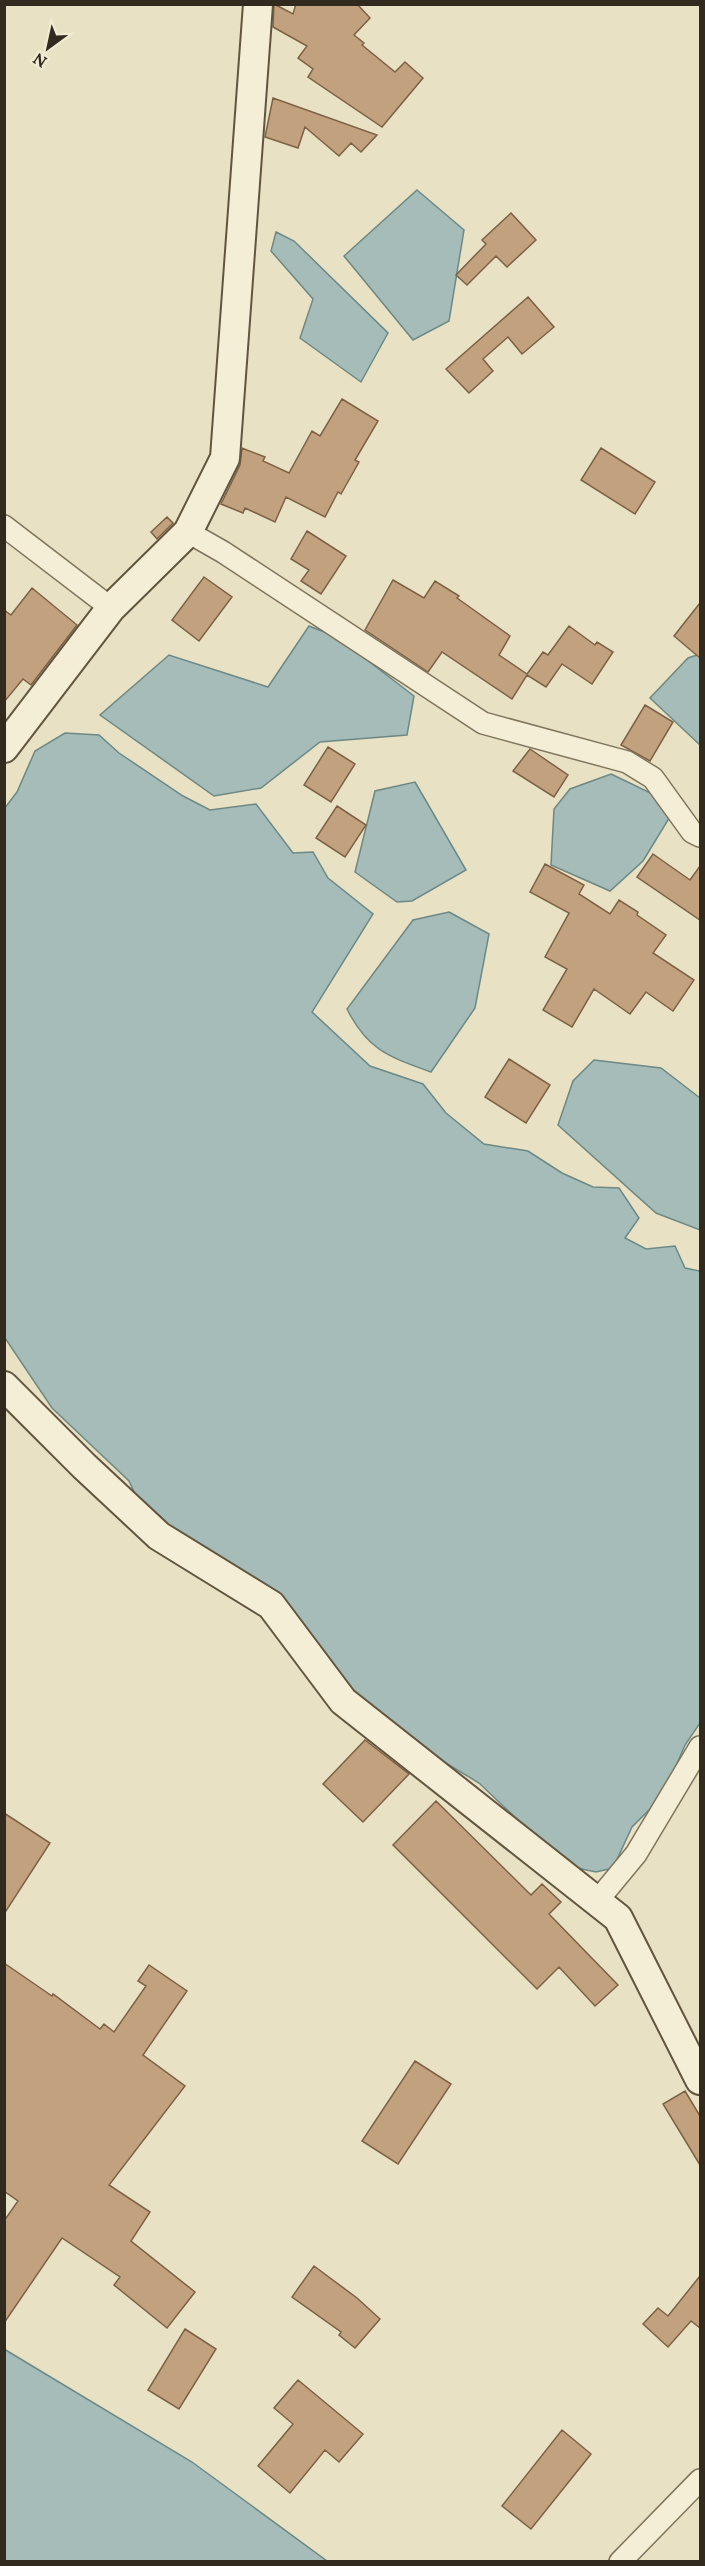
<svg xmlns="http://www.w3.org/2000/svg" width="705" height="2566" viewBox="0 0 705 2566" font-family="Lora,serif">
  <rect width="100%" height="100%" fill="#e8e1c4"/>
  <path fill="#a5bcb8" stroke="#6d8985" stroke-width="1.5" d="M417,190l47,40 -15,91 -36,19 -69,-84z
    M276,232l18,9 94,92 -27,49 -61,-44 13,-39 -42,-48z
    M309,626l28,11 77,59 -7,39 -87,7 -59,46 -47,8 -114,-81 69,-60 99,32z
    M700,654v91l-50,-47 38,-40z
    M65,733l34,2 20,18 64,43 27,14 46,-6 37,49 20,-1 15,26 45,36 -61,98 58,54 53,18 23,29 38,31 44,7 34,22 31,14 26,1 20,30 -14,20 21,11 29,-3 10,22 15,3v452l-15,22 -22,51 -31,31 -19,41 -17,4 -19,-4 -35,-25 -63,-60 -136,-82 -76,-104 -111,-57 -27,-59 -77,-73 -47,-70 -1,-529 13,-17 18,-41z
    M611,774l48,23 12,18 -28,46 -33,30 -59,-26 3,-56 16,-20z
    M415,782l51,88 -54,31 -15,1 -42,-30 20,-81z
    M449,912l40,22 -14,74 -44,64c-41,-15 -63,-21 -84,-63l66,-89z
    M594,1060l67,8 39,30v132l-44,-17 -98,-88 15,-44z
    M4,2349l188,113 135,99h-322z"/>
  <path fill="#c2a27e" stroke="#7d6145" stroke-width="1.5" d="M274,4l19,10 3,-10h61l13,14 -16,17 10,8 -2,2 33,27 10,-10 18,16 -41,49 -74,-50 5,-8 -15,-11 9,-12 -34,-19z
    M273,98l104,37 -16,17 -10,-9 -12,13 -34,-29 -7,21 -33,-11z
    M511,213l25,27 -29,27 -11,-11 -29,29 -11,-10 30,-31 -4,-4z
    M528,297l26,30 -32,27 -14,-17 -25,22 10,12 -24,22 -23,-24z
    M342,399l36,22 -23,39 4,2 -18,32 -3,-2 -13,25 -39,-20 -11,25 -30,-14 -2,5 -22,-9 19,-39 2,-17 23,9 -2,4 26,12 23,-42 8,5z
    M601,448l54,34 -20,32 -54,-34z
    M167,517l6,6 -16,16 -6,-7z
    M307,531l39,25 -25,38 -20,-13 8,-11 -18,-11z
    M204,577l28,20 -33,44 -27,-21z
    M393,580l31,18 11,-17 24,15 -2,2 53,38 -11,19 28,19 16,-22 5,3 21,-29 26,19 2,-3 16,10 -21,32 -30,-20 -16,23 -19,-12 -15,24 -70,-47 -14,20 -63,-42z
    M32,588l45,37 -46,60 -8,-6 -19,23v-92l7,5z
    M700,603v55l-26,-22z
    M645,705l28,17 -23,39 -29,-16z
    M328,747l27,17 -24,38 -27,-17z
    M530,749l38,26 -14,22 -41,-26z
    M337,806l29,19 -21,32 -29,-19z
    M653,854l37,26 10,-14v54l-63,-43z
    M545,864l39,21 -5,9 31,20 9,-14 19,12 -1,3 29,20 -13,18 41,27 -21,31 -27,-19 -16,22 -36,-25 -22,38 -29,-17 24,-41 -22,-12 24,-44 -39,-21z
    M509,1059l41,26 -24,38 -41,-26z
    M365,1740l44,34 -46,48 -40,-38z
    M436,1801l95,94 11,-11 19,18 -12,12 69,71 -23,21 -36,-39 -22,22 -144,-144z
    M4,1813l46,30 -46,71z
    M4,1963l48,33 1,-2 47,35 4,-5 10,8 32,-46 -8,-5 11,-16 38,26 -44,64 42,31 -76,99 41,27 -19,29 64,51 -28,36 -53,-43 6,-8 -58,-39 -58,85v-102l14,-20 -14,-10z
    M415,2061l36,23 -53,80 -36,-23z
    M685,2091l15,25v49l-37,-61z
    M314,2266l43,32 23,21 -25,29 -16,-13 2,-3 -49,-35z
    M700,2276v52l-9,-7 -23,26 -25,-23 15,-16 10,8z
    M185,2329l31,20 -37,60 -31,-19z
    M298,2380l65,54 -24,28 -14,-12 -35,43 -32,-27 35,-42 -19,-16z
    M562,2430l29,24 -60,75 -29,-23z"/>
  <g fill="none" stroke-linecap="round" stroke-linejoin="round">
    <defs>
      <path id="street" d="M4,526l107,82
        M188,532l35,20 260,171 144,39 26,16 39,54 8,4
        M598,1900l38,-46 64,-107
        M620,2562l80,-82"/>
      <path id="secondary" d="M4,748l107,-140 77,-76 37,-74 33,-454
        M4,1386l80,80 75,70 112,69 72,96 275,217 82,162"/>
    </defs>
    <use href="#street" stroke="#80745d" stroke-width="24"/>
    <use href="#secondary" stroke="#625540" stroke-width="32"/>
    <use href="#street" stroke="#f4eed6" stroke-width="21"/>
    <use href="#secondary" stroke="#f4eed6" stroke-width="28"/>
  </g>
  <rect width="705" height="2566" fill="none" stroke="#322a1f" stroke-width="12"/>
  <g transform="translate(48 48) rotate(213)" stroke="#f1ebd3" stroke-width="4.5" paint-order="stroke">
  <path d="M0-4.5L10 22L0 15L-10 22Z" fill="#322a1f"/>
  <text y="-9" font-size="16" font-weight="bold" text-anchor="middle" fill="#322a1f">N</text>
  </g>
</svg>
